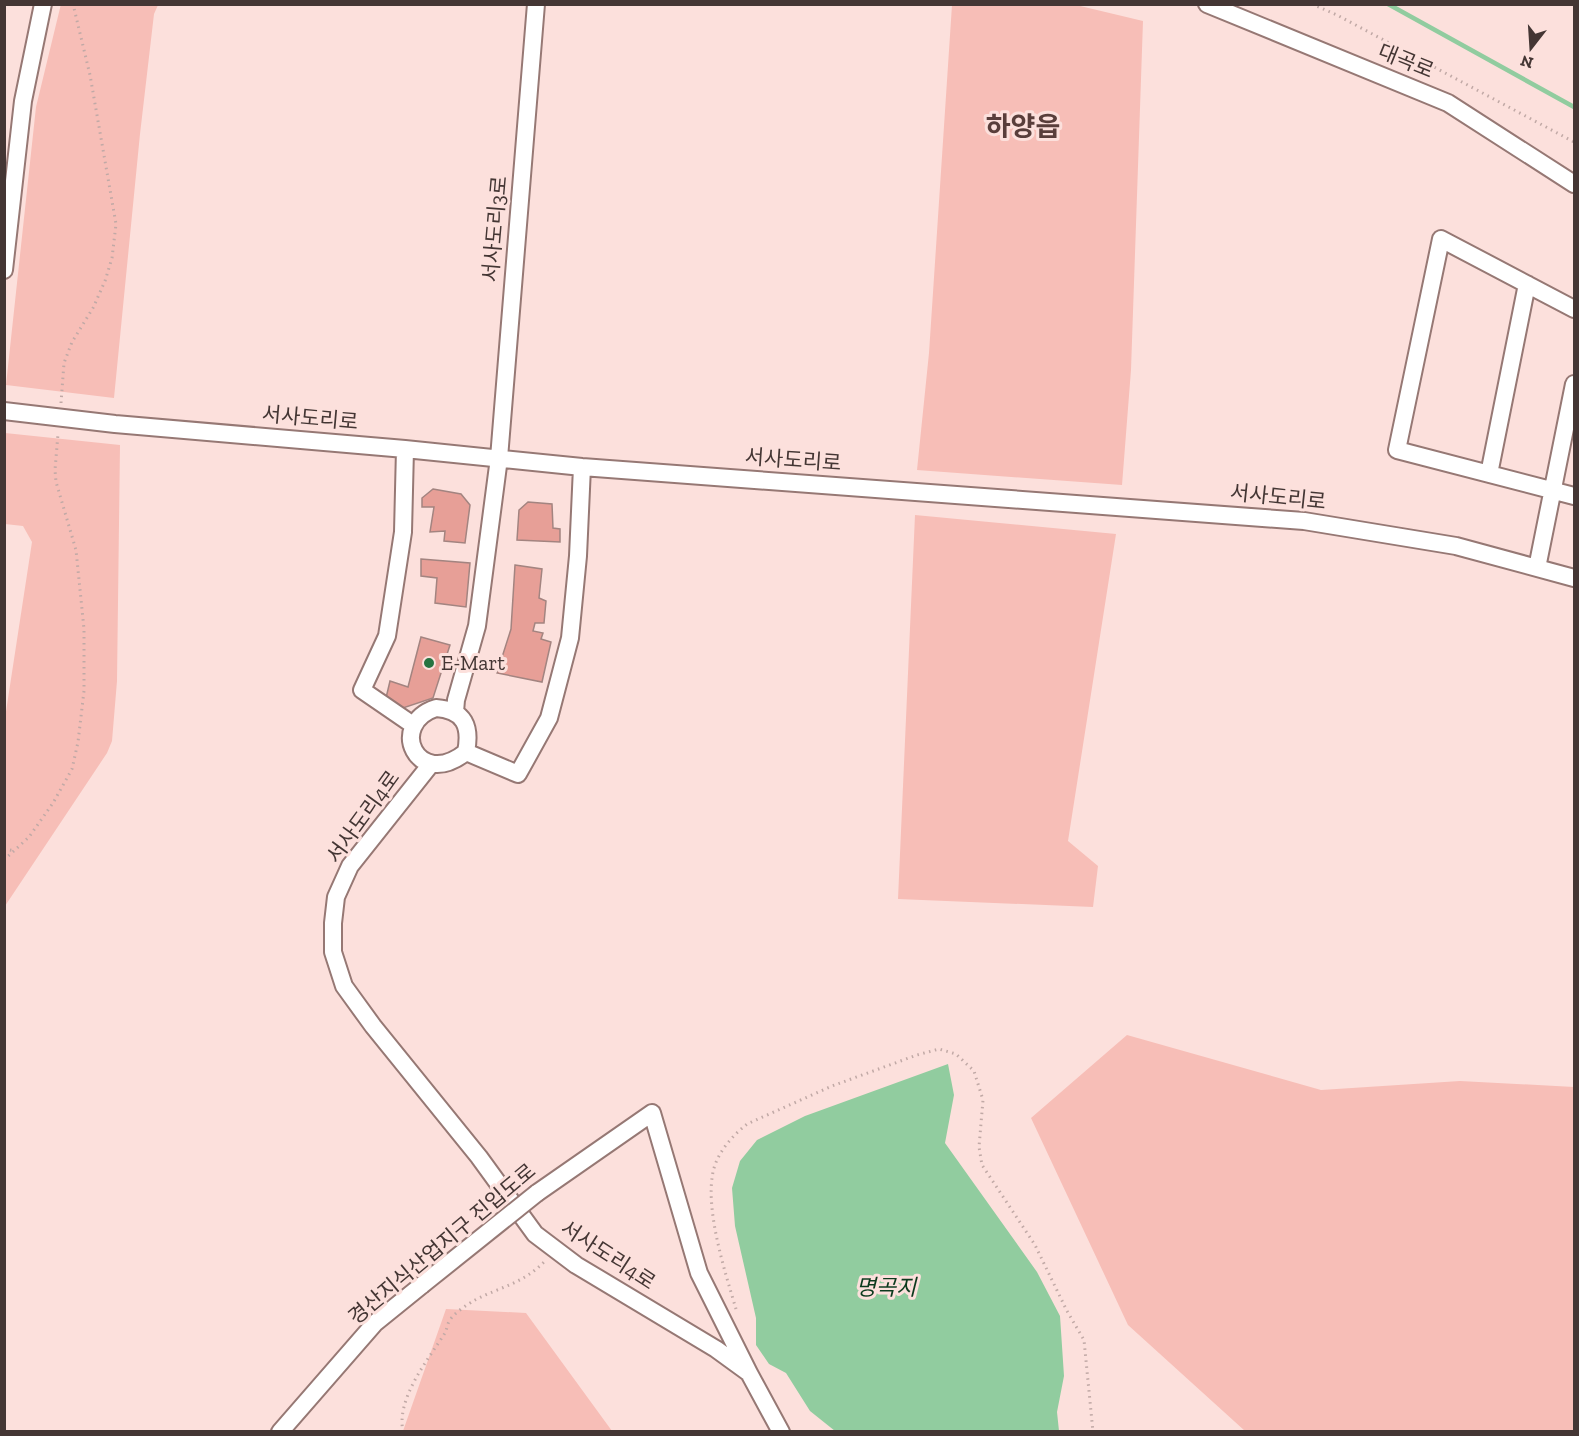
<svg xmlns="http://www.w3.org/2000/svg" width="1579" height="1436" viewBox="0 0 1579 1436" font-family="'Zilla Slab','Noto Sans KR',serif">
  <rect width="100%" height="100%" fill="#fce0dc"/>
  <path fill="#f7beb7" d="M61,4l97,1 -4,9 -14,120 -26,264 -108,-13 30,-278z
    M952,5h124l67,16 -12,349 -9,115 -205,-15 12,-117z
    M5,433l115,12 -3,236 -5,60 -5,12 -102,153v-188l27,-176 -9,-16 -18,-2z
    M915,515l201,19 -48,307 30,25 -5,41 -195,-8z
    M1127,1035l194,55 139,-9 114,6v344h-329l-117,-106 -97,-207z
    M446,1309l80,4 86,118h-209z"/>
  <path fill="#91cc9f" d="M948,1064l6,31 -9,48 92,129 23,44 4,60 -7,36 2,19h-224l-25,-20 -24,-38 -17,-9 -13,-19v-27l-21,-92 -3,-38 8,-27 17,-21 48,-24z"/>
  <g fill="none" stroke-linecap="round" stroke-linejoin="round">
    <path stroke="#91cc9f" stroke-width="4.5" d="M1388,4l186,103"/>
  </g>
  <path fill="#e79f97" stroke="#a38480" stroke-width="1.5" d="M433,489l28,5 9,11 -5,38 -21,-2 1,-10 -15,1 4,-25h-12v-9z
    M528,502l24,2 1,24 7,1v13l-43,-2 2,-30z
    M421,559l49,4 -4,44 -31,-4 2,-25 -16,-2z
    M515,565l27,4 -3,29 7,3 -2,22h-9l-2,8 10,2 -2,6 10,3 -9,40 -45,-9 14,-44z
    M421,637l29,8 -17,53 -30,10 -17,-10 4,-17 18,6z"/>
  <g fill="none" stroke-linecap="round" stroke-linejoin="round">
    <defs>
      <path id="minor" d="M1207,4l241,99 126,81
        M4,270l19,-169 20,-97
        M1574,309l-133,-70 -44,211 177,46
        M4,411l111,13 290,25 177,18 722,54 152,25 118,32
        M405,449l-2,83 -16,104 -25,54 51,35
        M1489,474l38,-190
        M1537,568l37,-184
        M436,708c29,2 35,19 30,44 -49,39 -79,-28 -30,-44z
        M455,712l1,-12 21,-74 22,-168 37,-454
        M466,752l52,22 31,-56 21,-80 8,-82 4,-89
        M431,764l-81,102 -14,31 -3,26v29l11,34 29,40 106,131 56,77 41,31 140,84 33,24 -50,-100 -47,-160 -115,80
        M749,1373l32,59
        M280,1432l95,-109 47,-38"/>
    </defs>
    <use href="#minor" stroke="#967874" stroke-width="20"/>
    <path stroke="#c1a9a6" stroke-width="3" stroke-dasharray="1.5 4.5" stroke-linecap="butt" d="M1312,4l25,11 237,127
      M61,403l3,-40 8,-21 21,-34 12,-27 7,-23 4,-34 -26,-149 -17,-71
      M4,849l11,2
      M4,860l25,-23 24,-34 19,-34 6,-27 6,-51v-62l-8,-79 -20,-68 -1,-12 3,-36
      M736,1309c-11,-37 -31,-99 -23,-137 4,-19 19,-36 34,-48l85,-38 85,-31 22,-6 17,5 18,17 9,29 -4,47 3,18 53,80 32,66 17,29 9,92
      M403,1432c-7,-34 25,-72 42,-99 2,-4 2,-9 5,-13 4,-7 18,-16 25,-20 27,-14 48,-16 71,-40"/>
    <use href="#minor" stroke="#fff" stroke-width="16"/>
    <defs>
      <path id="minor-bridge" d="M422,1285l115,-92"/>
    </defs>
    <use href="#minor-bridge" stroke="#967874" stroke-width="20" stroke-linecap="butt"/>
    <use href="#minor-bridge" stroke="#fff" stroke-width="16"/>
  </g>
  <circle fill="#277341" stroke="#fce0dc" stroke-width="2" cx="429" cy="663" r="6"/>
  <g text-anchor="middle" stroke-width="6" stroke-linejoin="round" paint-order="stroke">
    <g font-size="21" fill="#443634" stroke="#fce0dc">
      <text transform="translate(1406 61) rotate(22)" y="7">대곡로</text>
      <text transform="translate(495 229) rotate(-85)" y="7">서사도리3로</text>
      <text transform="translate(310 418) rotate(5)" y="7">서사도리로</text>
      <text transform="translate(793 460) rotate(4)" y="7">서사도리로</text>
      <text transform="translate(1278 497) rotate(6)" y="7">서사도리로</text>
      <text transform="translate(363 817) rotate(-54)" y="7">서사도리4로</text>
      <text transform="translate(442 1244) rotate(-40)" y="7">경산지식산업지구 진입도로</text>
      <text transform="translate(608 1255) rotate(33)" y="7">서사도리4로</text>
    </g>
    <g font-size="21" fill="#443634" stroke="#fce0dc" text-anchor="start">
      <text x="441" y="670">E-Mart</text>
    </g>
    <g font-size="22" font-style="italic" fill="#0c3a1d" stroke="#fce0dc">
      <text x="886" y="1295">명곡지</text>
    </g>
    <g font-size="27" font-weight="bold" fill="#593e3b" stroke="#fce0dc">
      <text x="1023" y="136">하양읍</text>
    </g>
  </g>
  <rect width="1579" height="1436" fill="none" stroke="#443634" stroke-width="12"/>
  <g transform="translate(1531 48) rotate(197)" stroke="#fce0dc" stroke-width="4.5" paint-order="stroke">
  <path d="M0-4.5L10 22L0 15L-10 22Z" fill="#443634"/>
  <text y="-9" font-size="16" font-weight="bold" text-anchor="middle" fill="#443634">N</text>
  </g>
</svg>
